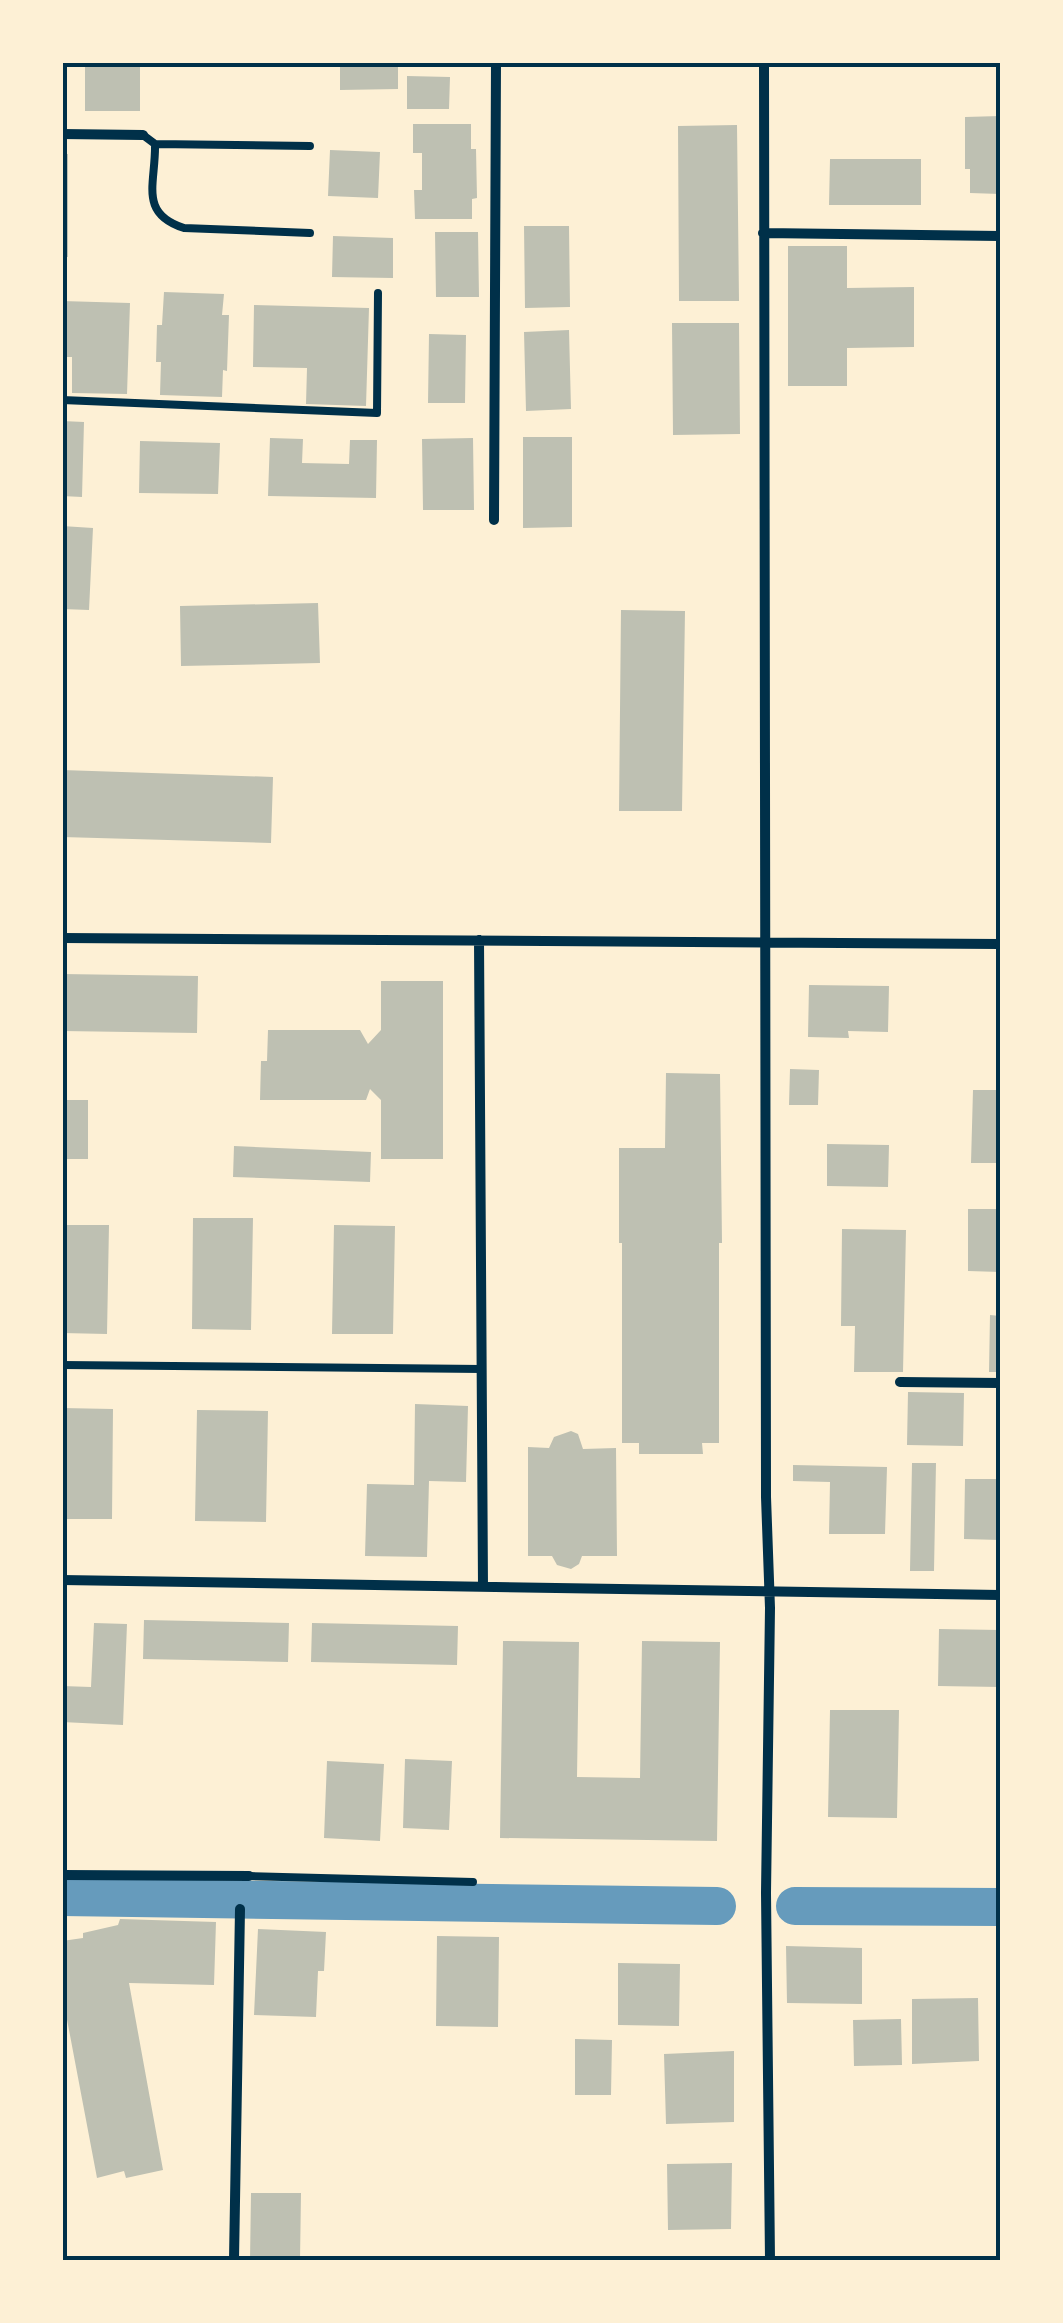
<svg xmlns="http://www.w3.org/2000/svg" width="1063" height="2323" viewBox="0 0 1063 2323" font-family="'DM Sans',sans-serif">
  <rect width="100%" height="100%" fill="#fdf0d5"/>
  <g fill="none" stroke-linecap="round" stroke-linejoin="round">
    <path stroke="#669bbc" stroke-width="38" d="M62,1897l655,9
      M795,1906l205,1"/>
  </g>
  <path fill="#bec0b2" d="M340,62h58v27l-58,1z
    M85,63h55v48h-55z
    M407,76l43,1 -1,32h-42z
    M1000,116v78l-30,-1v-24h-5v-52z
    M413,124h58v25h5l1,49 -5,1v20h-57l-1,-29h8v-37h-9z
    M737,125l2,176h-60l-1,-175z
    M330,150l50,2 -2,46 -50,-2z
    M62,154h6v103h-6z
    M830,159h91v46h-92z
    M524,226h45l1,81 -45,1z
    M435,232h43l1,65h-43z
    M333,236l60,2v40l-61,-1z
    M788,246h59v42l67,-1v60l-67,1v38h-59z
    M164,292l60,2 -2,21h7l-2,56 -4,-1 -1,27 -62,-2 1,-33h-5l1,-37h5z
    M62,301l68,2 -3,91 -55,-1v-36h-10z
    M254,305l115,3 -3,98 -60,-2 1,-36 -54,-1z
    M672,323h67l1,111 -67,1z
    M569,330l2,79 -45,2 -2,-79z
    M429,334l37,1 -1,68h-37z
    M62,421l22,1 -2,75 -20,-1z
    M523,437h49v90l-49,1z
    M270,438l33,1 -1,24 47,1 1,-24h27l-1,58 -108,-2z
    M473,438l1,72h-51l-1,-71z
    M140,441l80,2 -2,51 -79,-1z
    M62,526l31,2 -4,82 -27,-1z
    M318,603l2,60 -139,3 -1,-60z
    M621,610l64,1 -3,200h-63z
    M62,770l211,7 -2,66 -209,-6z
    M62,974l136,2 -1,57 -135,-2z
    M381,981h62v178h-62v-59l-11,-11 -4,11h-106l1,-39h6l1,-31h92l8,14 13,-14z
    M809,985l80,1 -1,46 -40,-1 1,7 -41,-1z
    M790,1069l29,1 -1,35h-29z
    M666,1073l54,1 2,169h-3v200h-17l1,11h-64v-11h-17v-200h-3v-95h46z
    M973,1090h27v73h-29z
    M62,1100h26v59h-26z
    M827,1144l62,1 -1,42 -61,-1z
    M234,1146l137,6 -1,30 -137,-5z
    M968,1209h32v63l-32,-1z
    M193,1218h60l-2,112 -59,-1z
    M62,1225h47l-2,109 -45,-1z
    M334,1225l61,1 -2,108h-61z
    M842,1229l64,1 -3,142h-49l1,-46h-14z
    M990,1315l10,1v56h-11z
    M908,1392l56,1 -1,53 -56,-1z
    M415,1404l53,2 -2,76 -37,-1 -2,76 -62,-1 2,-72 47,1z
    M62,1408l51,1 -1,110h-50z
    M197,1410l71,1 -2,111 -71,-1z
    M571,1431l7,3 5,15 33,-1 1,108h-35l-3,8 -8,5 -14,-4 -5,-9h-24v-109l21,1 5,-11z
    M912,1463h24l-2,108h-24z
    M793,1465l94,2 -2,67h-56l1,-52 -37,-1z
    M965,1479h35v61l-36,-1z
    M144,1620l145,3 -1,39 -145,-3z
    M94,1623l33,1 -4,101 -61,-3v-36l29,1z
    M312,1623l146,3 -1,39 -146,-3z
    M939,1629l61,1v57l-62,-1z
    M503,1641l76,1 -2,135 63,1 2,-137 78,1 -3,199 -217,-3z
    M830,1710h69l-2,108 -69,-1z
    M405,1759l47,2 -3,69 -46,-2z
    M327,1761l57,3 -4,77 -56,-3z
    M120,1919l96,3 -2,63 -85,-2 34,187 -37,8 -2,-7 -27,7 -35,-185v-52l21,-3v-5l35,-8z
    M258,1929l68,3 -2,39h-6l-2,46 -62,-2z
    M437,1936l62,1 -1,90 -62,-1z
    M786,1946l76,2v56l-75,-1z
    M618,1963l62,1 -1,62 -61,-1z
    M978,1998l1,63 -67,3v-65z
    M901,2019l1,46 -48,1 -1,-46z
    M575,2039l37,1 -1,55h-36z
    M734,2051v71l-68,2 -2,-70z
    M732,2163l-1,66 -63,1 -1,-66z
    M251,2193h50l-1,67h-50z"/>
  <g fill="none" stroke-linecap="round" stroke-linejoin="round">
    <path stroke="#003049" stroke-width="8" d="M143,135l12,9c1,39 -17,69 29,84l126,5
      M155,144l155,2
      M62,400l315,13 1,-120
      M62,1365l420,4
      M249,1876l224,6"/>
    <path stroke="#003049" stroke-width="10" d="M764,62l2,1435 4,111 -4,285 4,367
      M62,134l81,1
      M763,233l237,3
      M494,520l2,-458
      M62,938l938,6
      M479,940l4,647
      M900,1382l100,1
      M62,1580l938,15
      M62,1875l187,1
      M234,2260l6,-351"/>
  </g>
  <rect width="1063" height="2323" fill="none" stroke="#fdf0d5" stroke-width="130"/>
  <rect x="65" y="65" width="933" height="2193" fill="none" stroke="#003049" stroke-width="4"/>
</svg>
